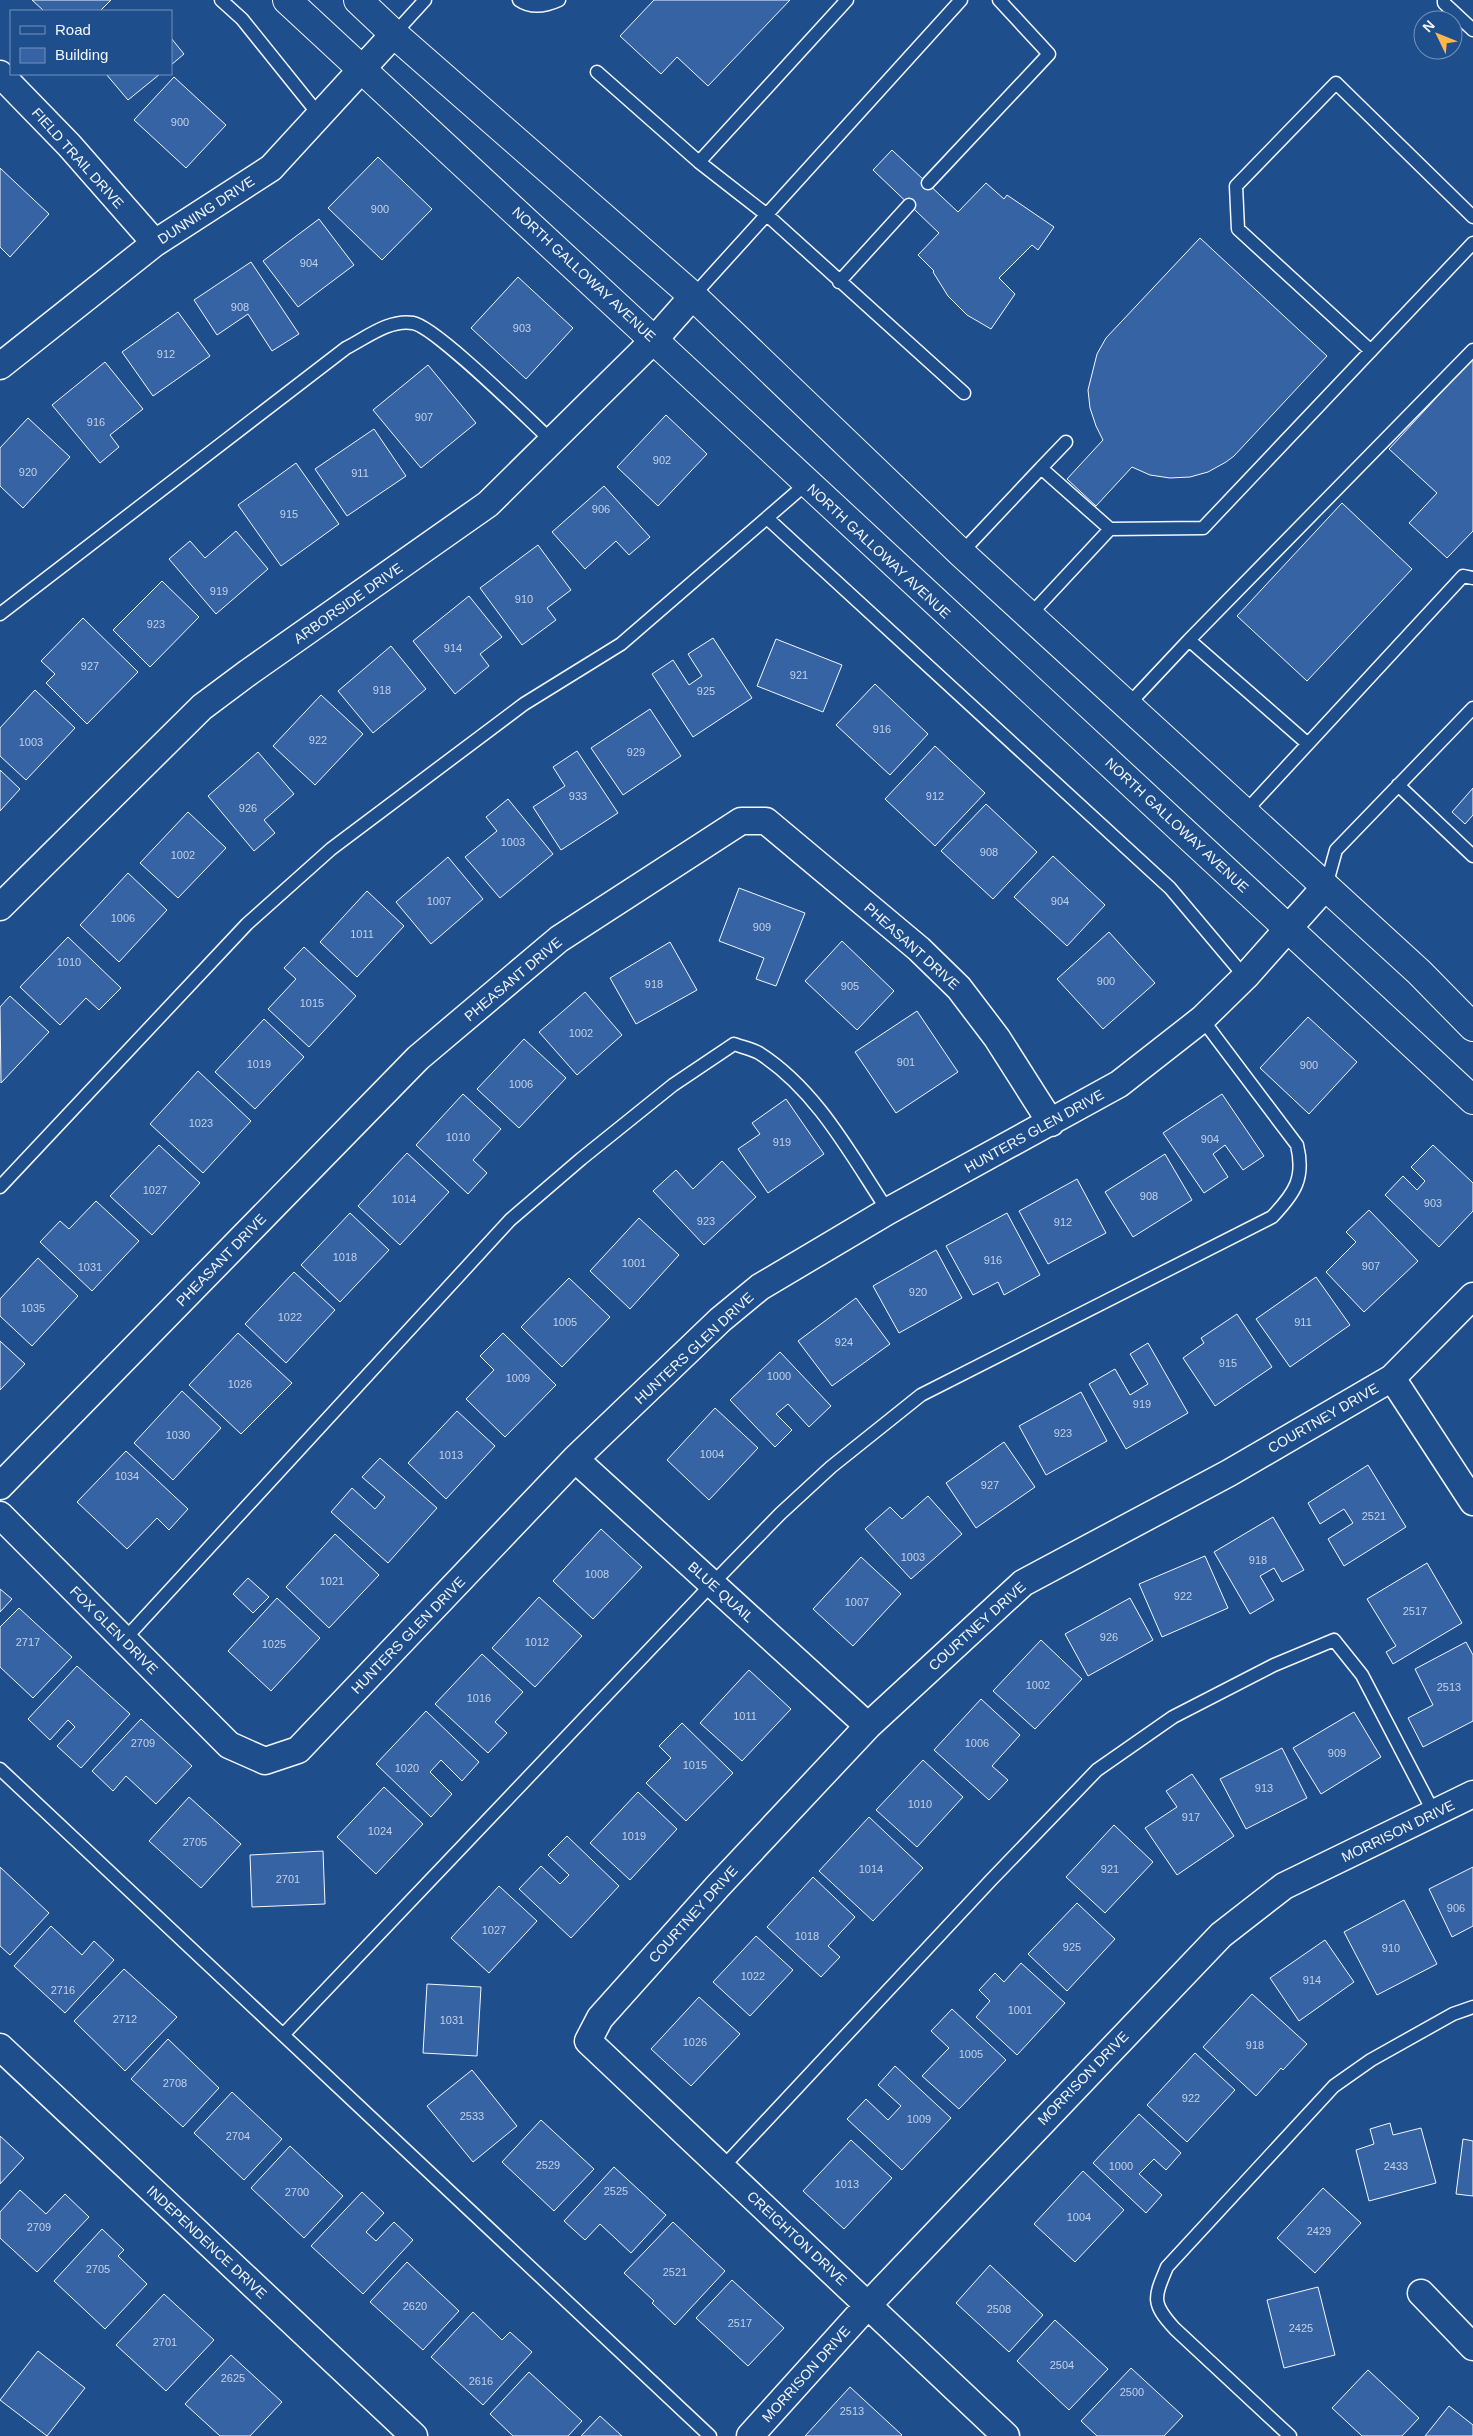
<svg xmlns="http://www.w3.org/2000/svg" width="1473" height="2436" viewBox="0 0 1473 2436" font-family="Arial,sans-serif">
  <rect width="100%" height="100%" fill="#1f4e8c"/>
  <path fill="#3563a3" stroke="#f2f6ff" d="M32,0h79l-11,11h-56z
    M654,0h136l-82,86 -31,-29 -16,17 -41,-38z
    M171,38l13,16 -13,11z
    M106,74h54l-32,26z
    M174,77l52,48 -40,43 -52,-48z
    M892,150l66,62 28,-29 18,16 3,-4 47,32 -16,23 -6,-5 -33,33 16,16 -24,35 -24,-14 -19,-19 -15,-24 1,-1 -16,-16 21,-22 -66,-63z
    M378,157l54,52 -50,51 -54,-52z
    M0,168l49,46 -39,43 -10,-10z
    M319,219l35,46 -56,42 -35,-46z
    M1200,238l127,118 -93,100 -8,6 -18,10 -18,5 -20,1 -20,-3 -18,-8 -36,39 -29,-27 36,-39 -7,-14 -6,-18 -2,-18 9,-36 9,-16z
    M251,262l48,72 -27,17 -24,-37 -31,21 -23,-35z
    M518,277l55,51 -47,51 -55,-51z
    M178,312l32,44 -57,40 -31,-44z
    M1473,358v173l-26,27 -38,-35 28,-30 -48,-44z
    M105,362l38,47 -33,26 9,12 -19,16 -48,-58z
    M428,365l48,58 -55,45 -48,-58z
    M666,415l41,39 -49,52 -41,-39z
    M28,418l42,39 -47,51 -23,-22v-38z
    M374,429l32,47 -59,40 -32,-47z
    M296,463l43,61 -58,42 -43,-61z
    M604,486l46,51 -21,18 -13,-14 -31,28 -33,-37z
    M1342,503l70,66 -105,112 -70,-65z
    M236,531l32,38 -52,45 -47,-55 21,-18 15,17z
    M538,545l33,45 -24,18 9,12 -34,25 -42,-57z
    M162,581l37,36 -49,50 -37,-37z
    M469,596l33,41 -22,17 9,12 -34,28 -42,-53z
    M83,618l55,54 -51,52 -41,-41 9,-9 -14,-13z
    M713,638l39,60 -59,39 -41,-63 21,-14 16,25 13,-9 -14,-22z
    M776,639l66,26 -19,47 -66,-26z
    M391,646l35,43 -53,44 -35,-42z
    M875,684l53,50 -38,41 -54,-50z
    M35,690l40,38 -49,52 -26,-24v-28z
    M321,695l42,39 -48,51 -42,-39z
    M650,709l31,47 -58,39 -32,-47z
    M935,746l50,47 -50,53 -50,-47z
    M577,751l41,62 -57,37 -28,-43 32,-21 -12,-19z
    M258,752l36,42 -30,26 11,13 -21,18 -46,-55z
    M0,770l20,19 -20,22z
    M1473,788v27l-8,9 -13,-12z
    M508,799l45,55 -53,44 -35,-41 32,-26 -11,-14z
    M986,804l51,48 -44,47 -52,-48z
    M188,812l38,36 -48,50 -38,-35z
    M1053,856l52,49 -38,41 -53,-49z
    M448,857l35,42 -52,45 -35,-42z
    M128,873l39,37 -48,52 -39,-37z
    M739,888l66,25 -29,73 -20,-7 8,-21 -45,-17z
    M367,891l37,35 -47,51 -37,-35z
    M1109,932l46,51 -52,46 -46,-50z
    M68,937l53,51 -22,22 -13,-12 -26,27 -40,-38z
    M842,941l52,50 -37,39 -52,-49z
    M670,942l27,48 -61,34 -26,-46z
    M304,947l52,49 -47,51 -41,-38 28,-30 -12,-11z
    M585,992l37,43 -45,40 -38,-43z
    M10,996l39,36 -48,51 -1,-76z
    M917,1011l41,61 -62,41 -41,-61z
    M1308,1017l49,45 -48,52 -49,-46z
    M264,1019l40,38 -49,52 -40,-37z
    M524,1039l42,39 -47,50 -42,-39z
    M198,1071l53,50 -48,52 -53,-49z
    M463,1094l38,35 -28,31 14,13 -19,21 -52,-49z
    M1222,1094l42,62 -21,14 -18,-25 -12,9 15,23 -24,16 -41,-60z
    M786,1099l38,55 -56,39 -30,-44 22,-15 -8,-11z
    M159,1145l41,38 -48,52 -42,-39z
    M1433,1145l40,38v28l-34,36 -54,-52 18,-19 14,14 8,-9 -14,-14z
    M407,1153l42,39 -49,53 -42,-39z
    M1165,1154l27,46 -59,37 -28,-45z
    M722,1161l34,36 -52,48 -51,-54 23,-21 17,19z
    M1077,1179l29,54 -58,31 -29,-53z
    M96,1201l43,40 -47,50 -52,-49 20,-21 9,8z
    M1369,1210l49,51 -54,51 -38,-40 30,-30 -10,-10z
    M350,1213l39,37 -49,52 -39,-37z
    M1007,1213l33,62 -36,20 -6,-13 -25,13 -27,-49z
    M639,1218l40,37 -49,54 -40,-38z
    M936,1250l26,48 -63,35 -26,-47z
    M38,1258l40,38 -46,50 -32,-30v-17z
    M294,1272l41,38 -49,53 -41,-39z
    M1316,1277l34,48 -60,42 -34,-48z
    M569,1278l41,39 -48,50 -41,-40z
    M856,1298l34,46 -58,42 -34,-45z
    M1237,1314l35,53 -57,39 -32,-48 21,-15 -3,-5z
    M238,1333l54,50 -51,51 -52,-49z
    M503,1333l53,52 -51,52 -39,-38 28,-29 -14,-14z
    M0,1341l25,23 -25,26z
    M1148,1343l40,70 -62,36 -37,-65 26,-15 15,26 18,-11 -18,-30z
    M780,1352l51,54 -22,21 -21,-23 -12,10 16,16 -17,17 -45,-47z
    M182,1391l39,37 -48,52 -39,-37z
    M1081,1392l26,49 -61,34 -27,-49z
    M715,1408l43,40 -49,52 -42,-40z
    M457,1411l38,35 -49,53 -38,-36z
    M1004,1442l31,45 -59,41 -30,-45z
    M126,1451l62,58 -19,21 -12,-12 -30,31 -50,-47z
    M380,1458l57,50 -49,55 -57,-51 21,-24 23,21 10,-12 -23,-20z
    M1368,1465l38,62 -62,39 -16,-27 25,-16 -9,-14 -24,15 -12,-21z
    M928,1496l34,38 -51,45 -46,-50 25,-22 12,12z
    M1273,1517l31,53 -22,12 -8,-14 -14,8 14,24 -24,14 -36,-62z
    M601,1529l41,38 -49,52 -40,-38z
    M335,1534l44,41 -50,53 -43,-41z
    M1205,1556l23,52 -66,29 -23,-53z
    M861,1557l40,37 -48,52 -40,-37z
    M1427,1563l35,60 -69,41 -7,-12 10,-6 -29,-47z
    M248,1578l21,19 -16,16 -20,-19z
    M0,1589l12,10 -12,13z
    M539,1597l43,39 -47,51 -43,-39z
    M277,1598l43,40 -49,53 -43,-40z
    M1130,1598l23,42 -65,36 -23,-42z
    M19,1608l53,49 -39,41 -33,-31v-40z
    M1041,1640l41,39 -47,50 -42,-38z
    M1466,1642l7,13v66l-50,26 -15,-29 25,-13 -18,-36z
    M482,1654l41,38 -28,30 12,11 -19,20 -53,-49z
    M77,1666l53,48 -49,54 -24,-22 18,-19 -7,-7 -18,20 -22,-21z
    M749,1670l42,39 -49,52 -42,-38z
    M981,1699l39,36 -28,31 16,14 -19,20 -55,-50z
    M426,1711l53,51 -17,19 -21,-21 -11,12 22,22 -21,23 -55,-53z
    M1354,1712l27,45 -60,37 -28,-46z
    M141,1719l51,47 -36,38 -30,-28 -13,15 -21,-20z
    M682,1723l51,50 -47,48 -40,-38 25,-25 -12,-12z
    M1282,1748l25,50 -61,31 -26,-50z
    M923,1760l40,37 -46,50 -41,-37z
    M1192,1774l42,62 -57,39 -32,-47 32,-21 -11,-16z
    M384,1787l39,37 -47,50 -39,-37z
    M638,1792l39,37 -47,51 -40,-37z
    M189,1797l52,47 -40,44 -52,-47z
    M869,1817l54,51 -50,53 -54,-50z
    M1114,1825l39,37 -48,51 -39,-36z
    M567,1836l52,50 -48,52 -52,-49 22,-23 19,18 9,-9 -21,-20z
    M323,1851l2,53 -73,3 -2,-52z
    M0,1867l49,46 -39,42 -10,-9z
    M1473,1867v59l-21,11 -23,-48z
    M813,1877l42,40 -27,29 12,11 -19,20 -54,-50z
    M499,1886l38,35 -48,52 -38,-35z
    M1404,1900l33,64 -60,31 -33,-63z
    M1077,1903l38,36 -48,52 -39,-37z
    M51,1926l31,29 12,-14 20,19 -49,53 -51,-47z
    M756,1936l37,34 -43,46 -37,-34z
    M1325,1940l29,42 -55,39 -29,-43z
    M1021,1963l44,40 -48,52 -41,-38 14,-16 -11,-11 16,-17 9,9z
    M124,1969l53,48 -52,54 -51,-50z
    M427,1984l54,3 -4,69 -54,-3z
    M1252,1994l55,50 -24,26 -2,-2 -25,28 -53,-49z
    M699,1997l41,37 -49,52 -40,-37z
    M952,2009l54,51 -47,49 -37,-33 27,-28 -18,-17z
    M168,2039l51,49 -36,39 -52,-48z
    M1195,2053l40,37 -48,52 -40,-37z
    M895,2066l56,52 -49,52 -55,-51 19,-20 22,21 13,-14 -23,-21z
    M472,2070l45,56 -44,36 -46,-56z
    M232,2092l50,47 -38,41 -50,-47z
    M1139,2114l42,39 -15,17 -12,-11 -15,15 23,21 -16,18 -53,-50z
    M541,2120l53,49 -40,42 -52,-49z
    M1390,2123l3,12 28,-7 15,55 -67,18 -13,-51 18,-6 -4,-15z
    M0,2136l24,22 -24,26z
    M1463,2139l10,2v55l-17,-2z
    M851,2140l41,38 -48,51 -41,-38z
    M290,2146l53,50 -39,42 -53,-50z
    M614,2167l52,48 -35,38 -31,-29 -15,16 -21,-19z
    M1083,2171l41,39 -49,52 -41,-38z
    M1323,2188l38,35 -46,50 -38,-35z
    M20,2190l26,24 19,-20 24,23 -52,55 -37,-34v-26z
    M362,2192l22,21 -18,19 10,9 18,-19 19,18 -50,54 -52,-48z
    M673,2222l52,49 -50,54 -23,-22 2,-2 -30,-28z
    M102,2229l22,21 -6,6 29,28 -42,45 -51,-48z
    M407,2262l52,49 -36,39 -53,-48z
    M990,2265l53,50 -34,37 -53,-49z
    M732,2280l52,48 -36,38 -52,-48z
    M1318,2287l17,68 -51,13 -17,-68z
    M164,2294l50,46 -48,51 -50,-46z
    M473,2312l29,28 8,-8 22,20 -49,53 -52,-48z
    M1055,2320l53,49 -39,41 -52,-49z
    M38,2351l47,37 -38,48 -47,-36z
    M231,2355l51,47 -32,34h-30l-35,-32z
    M1131,2368l52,48 -19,20h-67l-16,-15z
    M1368,2370l51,48 -17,18h-40l-30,-28z
    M529,2372l53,49 -14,15h-55l-23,-22z
    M850,2387l52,48 -1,1h-96z
    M1449,2406l24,19v11h-48z
    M600,2416l22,20h-41z"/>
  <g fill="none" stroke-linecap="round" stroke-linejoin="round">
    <defs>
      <path id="service" d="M221,0l21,19 78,97
        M519,0c13,9 27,6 40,0
        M847,0l-148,162 68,53 197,178
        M1444,0v3l29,27
        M394,34l31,-34
        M597,72l102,90
        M928,183l121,-129 -50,-54
        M839,282l70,-77
        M693,296l268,-296
        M1371,351l-133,-122 -2,-43 100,-103 137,134
        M1041,468l25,-26
        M767,518l403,370 75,89
        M961,553l80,-85 69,61
        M0,614l346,-266c20,-10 43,-29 67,-25 23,4 116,97 139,118
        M1030,615l80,-86 93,-1 270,-285
        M1189,640l284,-290
        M1128,705l61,-65 119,104
        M1398,785l75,71
        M1245,812l218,-236 10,2
        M1326,886l10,-36 137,-142
        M0,1187l247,-263 84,-75 193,-145 97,-60 185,-160
        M124,1640l386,-420 71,-61 92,-74 61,-41c8,3 18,5 25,9 58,37 92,102 129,158
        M0,1769l710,667
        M283,2035l429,-451 68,-70 51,-47 90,-72 351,-178c23,-24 33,-39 25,-72l-95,-126
        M722,2168l270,-289 105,-109 76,-53 101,-52 60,-25 28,35 72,138
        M1290,2436l-115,-107c-24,-26 -21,-31 -8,-62l167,-181 37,-26 82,-46 20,-7"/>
      <path id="minor" d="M0,74l69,71 86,98
        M0,366l155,-123 116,-75 123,-134
        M0,907l202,-200 47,-35 239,-168 167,-165 38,-43
        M1392,1378l81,124
        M575,1459l293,267
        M0,1486l418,-428 141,-119 182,-118h25l153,128 40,39 38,50 54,85
        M0,1515l229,230 36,16 33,-11 277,-291 145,-139 40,-33 128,-76 231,-127 83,-65 43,-42 81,-91
        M0,2047l414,389
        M1421,2293l52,54
        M750,2436l118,-131 353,-370 63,-49 189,-92
        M1006,2436l-418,-395 12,-23 118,-132 150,-160 155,-143 206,-110 163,-95 81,-82"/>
      <path id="secondary" d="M287,0l1186,1100
        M358,0l36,34 299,262 268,257 458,419 54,55"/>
    </defs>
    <use href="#service" stroke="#f2f6ff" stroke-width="15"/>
    <use href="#minor" stroke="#f2f6ff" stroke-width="29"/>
    <use href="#secondary" stroke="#f2f6ff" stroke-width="30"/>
    <use href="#service" stroke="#1f4e8c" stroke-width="12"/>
    <use href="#minor" stroke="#1f4e8c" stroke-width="26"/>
    <use href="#secondary" stroke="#1f4e8c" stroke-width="28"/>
  </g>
  <g text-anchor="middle" stroke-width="4" stroke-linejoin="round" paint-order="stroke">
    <g font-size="11" fill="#c3d1e8">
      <text x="180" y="126">900</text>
      <text x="380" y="213">900</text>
      <text x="309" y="267">904</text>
      <text x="240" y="311">908</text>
      <text x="522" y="332">903</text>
      <text x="166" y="358">912</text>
      <text x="424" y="421">907</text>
      <text x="96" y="426">916</text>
      <text x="662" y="464">902</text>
      <text x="28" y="476">920</text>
      <text x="360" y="477">911</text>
      <text x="601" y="513">906</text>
      <text x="289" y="518">915</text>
      <text x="219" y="595">919</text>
      <text x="524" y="603">910</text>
      <text x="156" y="628">923</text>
      <text x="453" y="652">914</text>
      <text x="90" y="670">927</text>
      <text x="799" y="679">921</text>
      <text x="382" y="694">918</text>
      <text x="706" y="695">925</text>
      <text x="882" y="733">916</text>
      <text x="318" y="744">922</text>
      <text x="31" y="746">1003</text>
      <text x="636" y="756">929</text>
      <text x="578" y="800">933</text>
      <text x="935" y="800">912</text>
      <text x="248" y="812">926</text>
      <text x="513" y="846">1003</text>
      <text x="989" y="856">908</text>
      <text x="183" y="859">1002</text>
      <text x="439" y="905">1007</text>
      <text x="1060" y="905">904</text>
      <text x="123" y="922">1006</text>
      <text x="762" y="931">909</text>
      <text x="362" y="938">1011</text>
      <text x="69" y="966">1010</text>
      <text x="1106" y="985">900</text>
      <text x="654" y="988">918</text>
      <text x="850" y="990">905</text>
      <text x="312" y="1007">1015</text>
      <text x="581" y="1037">1002</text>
      <text x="906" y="1066">901</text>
      <text x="259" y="1068">1019</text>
      <text x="1309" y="1069">900</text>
      <text x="521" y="1088">1006</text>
      <text x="201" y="1127">1023</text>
      <text x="458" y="1141">1010</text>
      <text x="1210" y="1143">904</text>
      <text x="782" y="1146">919</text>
      <text x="155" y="1194">1027</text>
      <text x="1149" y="1200">908</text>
      <text x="404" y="1203">1014</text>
      <text x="1433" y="1207">903</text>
      <text x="706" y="1225">923</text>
      <text x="1063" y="1226">912</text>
      <text x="345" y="1261">1018</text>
      <text x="993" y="1264">916</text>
      <text x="634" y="1267">1001</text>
      <text x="1371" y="1270">907</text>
      <text x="90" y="1271">1031</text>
      <text x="918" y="1296">920</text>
      <text x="33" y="1312">1035</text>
      <text x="290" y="1321">1022</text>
      <text x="565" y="1326">1005</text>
      <text x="1303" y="1326">911</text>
      <text x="844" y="1346">924</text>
      <text x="1228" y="1367">915</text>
      <text x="779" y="1380">1000</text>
      <text x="518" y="1382">1009</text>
      <text x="240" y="1388">1026</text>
      <text x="1142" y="1408">919</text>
      <text x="1063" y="1437">923</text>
      <text x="178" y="1439">1030</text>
      <text x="712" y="1458">1004</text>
      <text x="451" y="1459">1013</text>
      <text x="127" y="1480">1034</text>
      <text x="990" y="1489">927</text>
      <text x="1374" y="1520">2521</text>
      <text x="913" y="1561">1003</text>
      <text x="1258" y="1564">918</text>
      <text x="597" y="1578">1008</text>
      <text x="332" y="1585">1021</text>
      <text x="1183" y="1600">922</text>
      <text x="857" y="1606">1007</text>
      <text x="1415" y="1615">2517</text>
      <text x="1109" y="1641">926</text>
      <text x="28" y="1646">2717</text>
      <text x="537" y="1646">1012</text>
      <text x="274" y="1648">1025</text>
      <text x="1038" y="1689">1002</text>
      <text x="1449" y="1691">2513</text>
      <text x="479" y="1702">1016</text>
      <text x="745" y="1720">1011</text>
      <text x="143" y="1747">2709</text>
      <text x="977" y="1747">1006</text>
      <text x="1337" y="1757">909</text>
      <text x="695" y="1769">1015</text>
      <text x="407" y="1772">1020</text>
      <text x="1264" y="1792">913</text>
      <text x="920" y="1808">1010</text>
      <text x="1191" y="1821">917</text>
      <text x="380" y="1835">1024</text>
      <text x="634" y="1840">1019</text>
      <text x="195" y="1846">2705</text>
      <text x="871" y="1873">1014</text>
      <text x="1110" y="1873">921</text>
      <text x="288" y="1883">2701</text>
      <text x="1456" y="1912">906</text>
      <text x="494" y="1934">1027</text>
      <text x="807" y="1940">1018</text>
      <text x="1072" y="1951">925</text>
      <text x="1391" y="1952">910</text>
      <text x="753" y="1980">1022</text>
      <text x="1312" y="1984">914</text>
      <text x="63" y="1994">2716</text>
      <text x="1020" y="2014">1001</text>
      <text x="125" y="2023">2712</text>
      <text x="452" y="2024">1031</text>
      <text x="695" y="2046">1026</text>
      <text x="1255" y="2049">918</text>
      <text x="971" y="2058">1005</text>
      <text x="175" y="2087">2708</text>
      <text x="1191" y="2102">922</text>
      <text x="472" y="2120">2533</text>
      <text x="919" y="2123">1009</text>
      <text x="238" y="2140">2704</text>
      <text x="548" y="2169">2529</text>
      <text x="1121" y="2170">1000</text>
      <text x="1396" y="2170">2433</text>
      <text x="847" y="2188">1013</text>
      <text x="616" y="2195">2525</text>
      <text x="297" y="2196">2700</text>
      <text x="1079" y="2221">1004</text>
      <text x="39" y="2231">2709</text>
      <text x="1319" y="2235">2429</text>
      <text x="98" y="2273">2705</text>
      <text x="675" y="2276">2521</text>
      <text x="415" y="2310">2620</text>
      <text x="999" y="2313">2508</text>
      <text x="740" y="2327">2517</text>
      <text x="1301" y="2332">2425</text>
      <text x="165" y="2346">2701</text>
      <text x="1062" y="2369">2504</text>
      <text x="233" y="2382">2625</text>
      <text x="481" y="2385">2616</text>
      <text x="1132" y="2396">2500</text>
      <text x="852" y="2415">2513</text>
    </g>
    <g font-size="14" fill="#f2f6ff" stroke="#1f4e8c">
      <text transform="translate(78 158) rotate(48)" y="5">FIELD TRAIL DRIVE</text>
      <text transform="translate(206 210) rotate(-33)" y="5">DUNNING DRIVE</text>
      <text transform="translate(584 274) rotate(43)" y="5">NORTH GALLOWAY AVENUE</text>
      <text transform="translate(879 551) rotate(43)" y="5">NORTH GALLOWAY AVENUE</text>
      <text transform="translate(348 603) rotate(-35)" y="5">ARBORSIDE DRIVE</text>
      <text transform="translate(1177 825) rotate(43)" y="5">NORTH GALLOWAY AVENUE</text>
      <text transform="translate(912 946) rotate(42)" y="5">PHEASANT DRIVE</text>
      <text transform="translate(513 979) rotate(-40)" y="5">PHEASANT DRIVE</text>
      <text transform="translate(1034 1131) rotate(-29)" y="5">HUNTERS GLEN DRIVE</text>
      <text transform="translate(221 1260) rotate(-46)" y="5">PHEASANT DRIVE</text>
      <text transform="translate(694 1348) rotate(-43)" y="5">HUNTERS GLEN DRIVE</text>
      <text transform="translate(1323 1418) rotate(-30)" y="5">COURTNEY DRIVE</text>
      <text transform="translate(721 1592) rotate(42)" y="5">BLUE QUAIL</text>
      <text transform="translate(977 1626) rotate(-42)" y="5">COURTNEY DRIVE</text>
      <text transform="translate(114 1630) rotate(45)" y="5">FOX GLEN DRIVE</text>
      <text transform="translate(408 1635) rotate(-46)" y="5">HUNTERS GLEN DRIVE</text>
      <text transform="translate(1398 1831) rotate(-26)" y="5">MORRISON DRIVE</text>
      <text transform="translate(693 1914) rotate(-48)" y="5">COURTNEY DRIVE</text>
      <text transform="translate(1083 2078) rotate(-46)" y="5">MORRISON DRIVE</text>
      <text transform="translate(797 2238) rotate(43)" y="5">CREIGHTON DRIVE</text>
      <text transform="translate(207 2242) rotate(43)" y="5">INDEPENDENCE DRIVE</text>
      <text transform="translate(806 2374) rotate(-48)" y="5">MORRISON DRIVE</text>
    </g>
  </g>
  <rect x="10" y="10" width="162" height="65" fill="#1f4e8c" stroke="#7391ba"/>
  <rect x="20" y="26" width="25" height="8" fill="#1f4e8c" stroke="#7391ba"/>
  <text x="55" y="35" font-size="15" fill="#f2f6ff">Road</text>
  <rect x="20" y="48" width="25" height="15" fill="#3563a3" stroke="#7391ba"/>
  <text x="55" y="60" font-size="15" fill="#f2f6ff">Building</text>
  <g transform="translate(1438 35) rotate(313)"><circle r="24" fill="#1f4e8c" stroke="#7391ba"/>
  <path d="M0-4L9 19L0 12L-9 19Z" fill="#ffb74d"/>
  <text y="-8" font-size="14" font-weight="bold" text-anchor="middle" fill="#f2f6ff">N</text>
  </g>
</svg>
